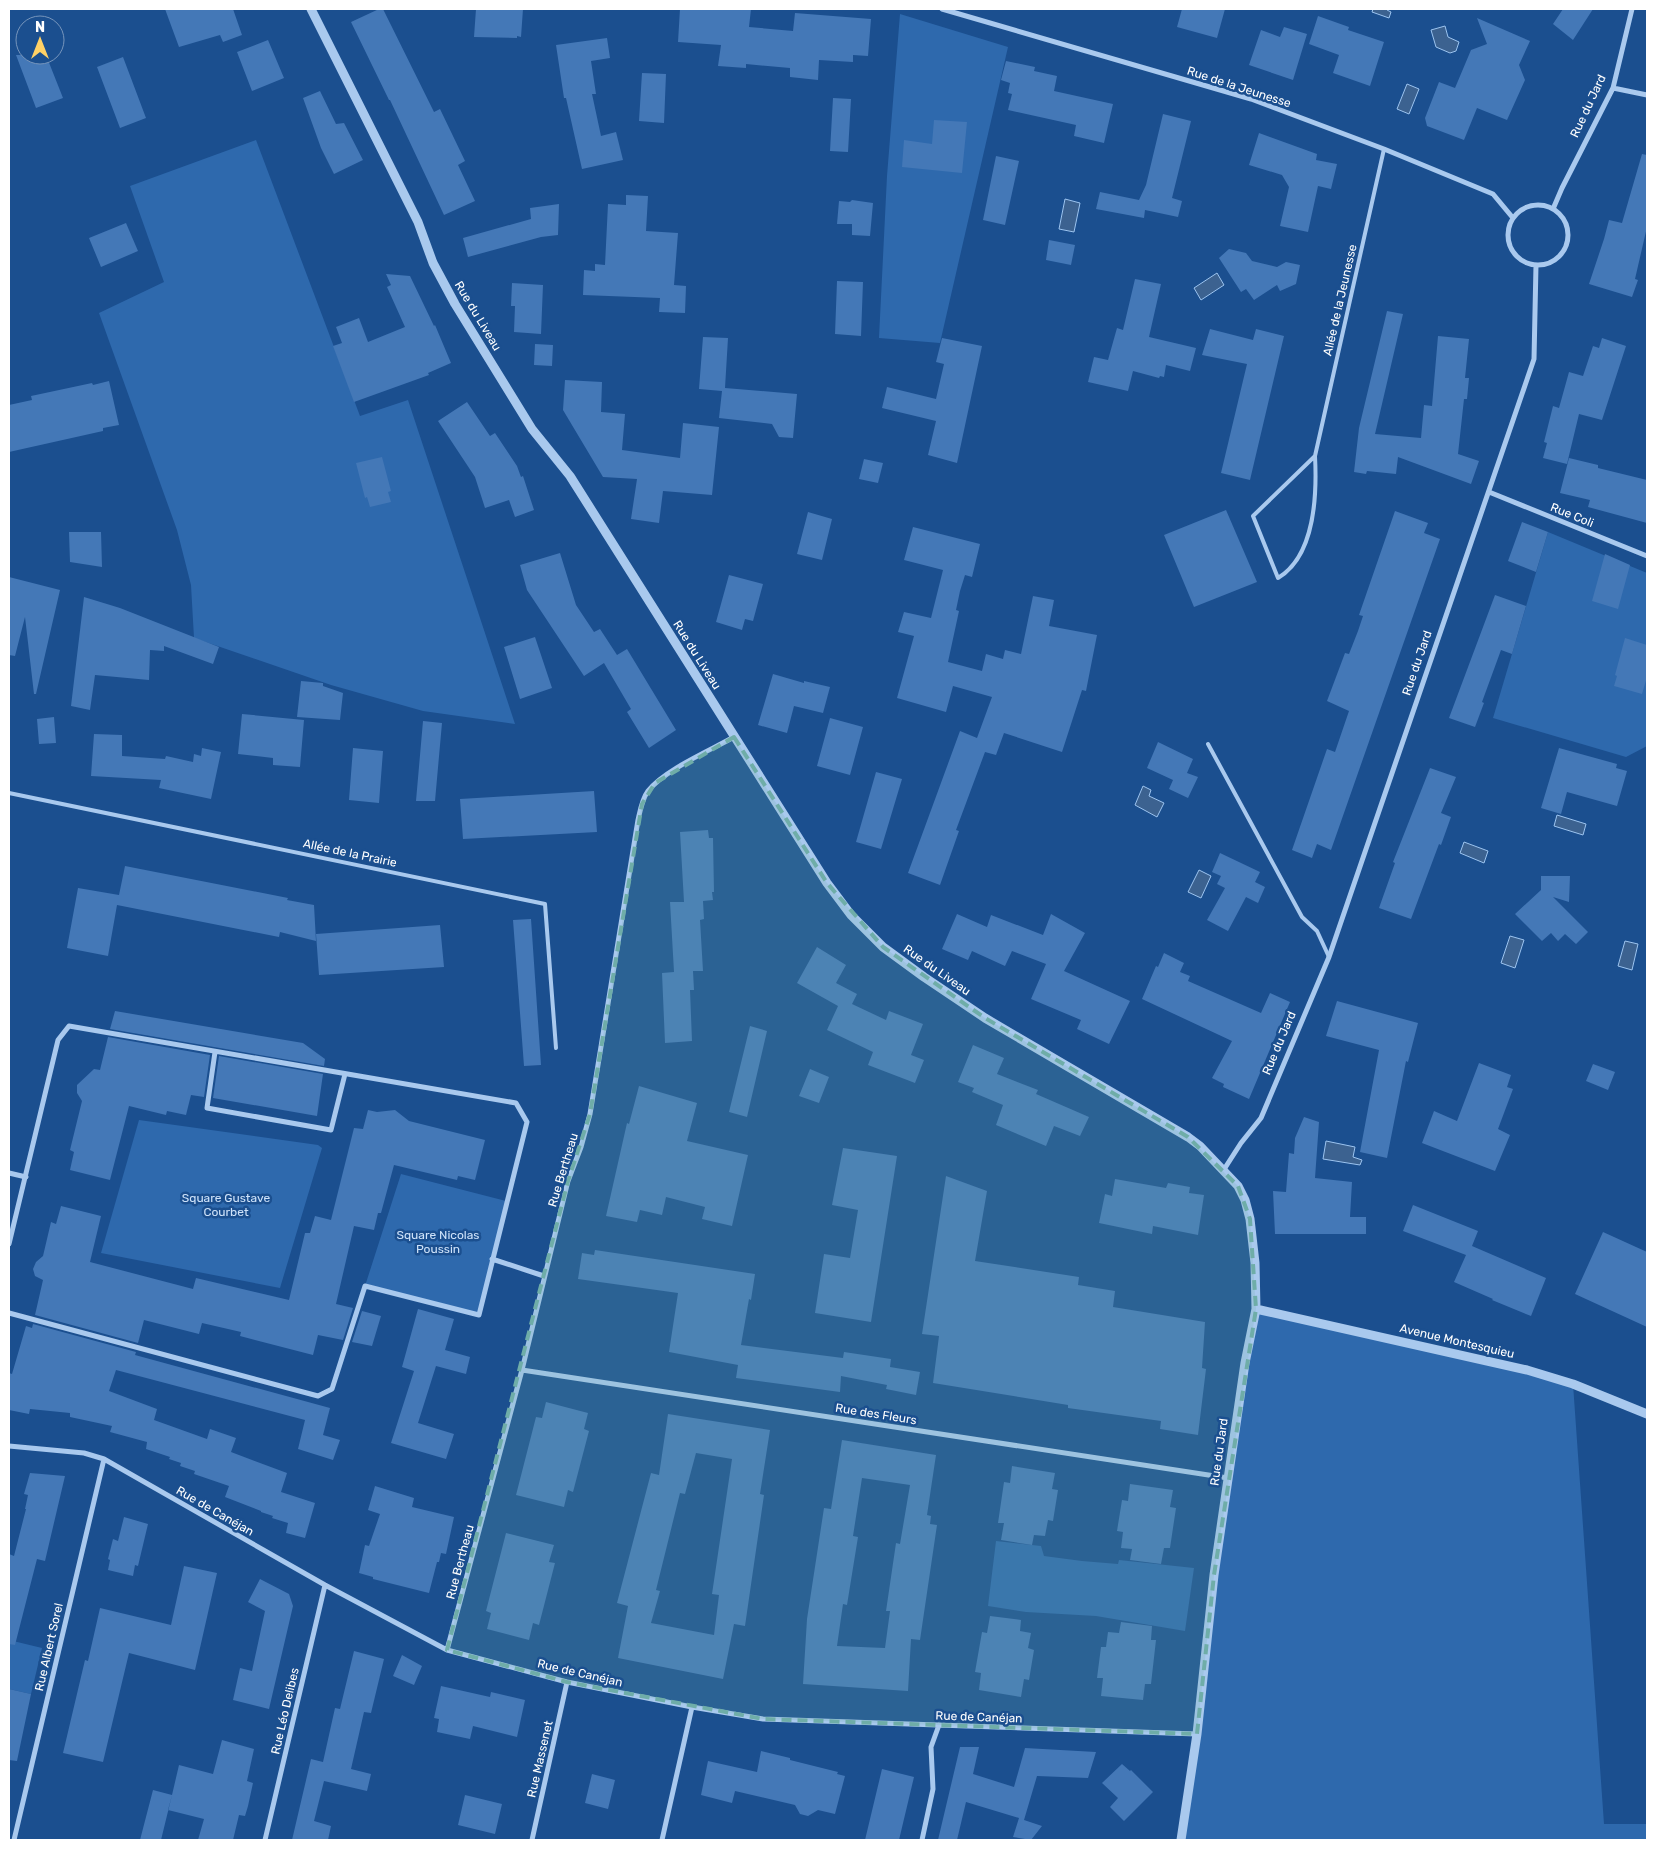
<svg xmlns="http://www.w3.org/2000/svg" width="1656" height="1849" viewBox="0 0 1656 1849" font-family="Rubik,sans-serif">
  <rect width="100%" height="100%" fill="#1b4f8f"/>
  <path fill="#2e69ad" d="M900,14l108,33 -68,296 -61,-5 8,-162z
    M256,140l104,276 48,-16 107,324 -92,-13 -92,-26 -137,-47 -3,-53 -14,-55 -78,-217 65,-31 -34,-96z
    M1548,532l99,41v173l-21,11 -133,-39z
    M139,1120l179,25 4,3 -42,140 -179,-35z
    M401,1174l105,27 -27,114 -114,-29z
    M1256,1309l317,75 31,440h43v16h-466l33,-265z
    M996,1541l45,5 3,10 38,5 36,3 1,-4 75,8 -9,63 -89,-15 -70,-4 -38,-6z
    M9,1640l33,8 -11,46 -22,-5z"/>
  <path fill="#3c6290" stroke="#9cc4f0" d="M1373,9h14v1l4,2 -2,6 -17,-6z
    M1445,26l3,11 11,5 -3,9 -6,2 -14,-6 -5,-17z
    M1407,84l12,5 -10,25 -12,-5z
    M1065,199l15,4 -6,29 -15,-3z
    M1217,273l7,12 -23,15 -7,-12z
    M1143,786l8,4 -2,6 15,7 -7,14 -22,-12z
    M1557,815l29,9 -3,11 -29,-9z
    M1464,842l24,9 -4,12 -24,-10z
    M1199,870l12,6 -10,22 -13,-6z
    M1510,936l14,4 -9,28 -14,-5z
    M1625,941l13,3 -6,26 -14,-4z
    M1326,1141l29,6 -2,10 9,3 -2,5 -37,-6z"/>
  <path fill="#4478b7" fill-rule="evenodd" d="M165,9h68l9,26 -19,7 -3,-7 -41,12z
    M379,9h4l51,103 6,-3 25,52 -7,4 17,36 -31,14 -54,-115h-1l-38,-78z
    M476,9h47l-2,28 -4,-1v2l-43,-1z
    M680,9h71l-2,18 44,4 2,-18 76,6 -3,37 -15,-1v7l-34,-2 -1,20 -28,-3v-9l-44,-4v4l-28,-2 3,-21 -43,-3z
    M1182,9h43l-8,29 -40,-11z
    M1563,9h30l-20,31 -20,-16z
    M1318,16l31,11 -1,3 36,12 -14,44 -37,-13 6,-18 -30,-11z
    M1477,18l53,23 -11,24 6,15 -18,40 -30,-12 -13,32 -37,-14 -2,-8 14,-36 16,6 16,-38 16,-6z
    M1284,27l23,7 -14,46 -44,-15 12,-35 19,7z
    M607,38l3,20 -19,3 5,33h-4l9,42 15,-4 7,28 -41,9 -16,-71h-2l-8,-53z
    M268,40l16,38 -32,13 -15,-39z
    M16,55h30l17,43 -27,10z
    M123,57l23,61 -26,10 -23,-61z
    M1006,61l29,6 -1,4 23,5 -3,15 59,13 -9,39 -30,-7 2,-11 -68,-15 4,-16 -4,-1 2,-10 -9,-3z
    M642,73l24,1 -2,49 -25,-2z
    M320,91l16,33 8,-1 19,37 -29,14 -13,-26 -18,-50z
    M833,98l18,1 -3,53 -18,-1z
    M1163,114l28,7 -19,77 10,3 -4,16 -33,-7 -1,8 -48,-9 4,-17 39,8 7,-15z
    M934,120l33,2 -5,51 -60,-6 2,-27 28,4z
    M1259,133l58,21 -1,6 21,4 -6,25 -13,-3 -10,46 -28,-6 9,-39 -7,-12 -33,-10z
    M1642,154l5,1v72l-12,52 3,1 -6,17 -43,-13 15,-45 5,-19 13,3z
    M996,156l23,5 -14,64 -22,-5z
    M626,195l22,1 -2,35 32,2 -4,52 12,1 -1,27 -26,-1 1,-14 -77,-3 1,-25 11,1v-7l10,1 3,-61 18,1z
    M852,200l21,3 -3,33 -18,-1v-11h-15l2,-23 11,1z
    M559,204l-1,31 -17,2 -73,20 -5,-19 68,-19 -1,-11z
    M126,223l12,28 -37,16 -12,-29z
    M1049,240l26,5 -4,20 -25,-5z
    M1229,249l17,4 6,8 25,6 9,-5 14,3 -4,19 -16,7 -3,-6 -23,15 -8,-11 -5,3 -22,-34z
    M386,274l24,2 24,50 1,-1 16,38 -23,10 1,2 -75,27 -21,-56 9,-3 -6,-16 23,-9 9,24 37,-15 -18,-40 4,-2z
    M1135,279l26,5 -12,53 47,11 -6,23 -24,-6 -2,12 -4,-1 -1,2 -26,-7 -5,20 -40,-9 6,-25 14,3 9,-32 6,2z
    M837,281l26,1 -2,54 -26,-2z
    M512,283l31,2 -2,49 -27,-2 1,-26h-4z
    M1387,311l16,3 -28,120 46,4 3,-33 8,1 6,-70 31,3 -4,39h4l-2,21h-3l-6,55 21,7 -8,23 -73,-27 -2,17 -29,-3 -1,3 -12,-2 5,-44z
    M1210,329l43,11 3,-11 28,7 -34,144 -29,-7 26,-109 -45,-9z
    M703,337l25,1 -3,50 72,6 -4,44 -14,-1 -7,-13 -53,-6 3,-27 -23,-2z
    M942,338l40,8 -25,117 -29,-8 8,-34 -54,-13 5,-21 49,12 8,-35 -8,-2z
    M1602,338l24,8 -24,74 -23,-6 -12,50 -24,-6 4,-15 -3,-1 9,-36 6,2 10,-36 14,4 10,-30 6,2z
    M535,344l18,1 -1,21 -18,-1z
    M565,380l37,2 -1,30 24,2 -3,36 58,8 3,-35 36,4 -7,68 -49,-4 -4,32 -28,-4 6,-40 -34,-2 -40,-67z
    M109,381l10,44 -16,3v3l-94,21v-47l23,-5 -1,-4 61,-13 1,2z
    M467,402l23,34 5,-3 22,33 4,11 2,-1 11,34 -19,7 -6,-17 -24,8 -10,-31 -37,-56z
    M382,457l9,34 -3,1 3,10 -21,5 -3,-10 -2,1 -9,-35z
    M1569,458l29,7v3l49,12v43l-59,-16 2,-7 -30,-7z
    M864,459l19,4 -5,20 -19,-4z
    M1226,510l31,72 -63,25 -30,-72z
    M1395,511l33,12 -4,10 16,6 -109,311 -14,-6 -5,14 -20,-8 35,-101 8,3 14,-41 -22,-10 18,-48 4,1 9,-23 5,-15 -4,-1z
    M808,512l24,7 -10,41 -25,-6z
    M1522,522l26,10 -12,40 -28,-11z
    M913,527l67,17 -8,33 -7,-2 -5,16 -4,19 3,1 -11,51 34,9 4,-17 17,5 2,-9 16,4 12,-58 21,4 -5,26 48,9 -11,56 -4,-1 -20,62 -58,-19 -8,22 -11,-3 -29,78 3,1 -19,54 -32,-12 52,-142 17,7 15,-41 -39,-11 -7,26 -49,-14 17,-62 -16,-4 6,-20 27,6 12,-48 -39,-10z
    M69,532h32l1,35 -32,-5z
    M560,553l16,52 18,27 6,-3 17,26 10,-6 49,81 -27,18 -22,-36 4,-3 -27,-46 -20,13 -57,-86 -7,-25z
    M1605,554l25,11 -12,44 -26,-8z
    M729,575l34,9 -10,37 -8,-2 -3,11 -26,-8z
    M9,577l51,13 -24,104h-2l-9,-77 -10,39 -6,-1z
    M1495,595l31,11 -14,48 -11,-4 -19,52 2,1 -9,24 -26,-9z
    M84,597l36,11 99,39 -6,17 -49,-18v5l-14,-1 -1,30 -54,-5 -5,35 -19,-4z
    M535,637l17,51 -32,11 -16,-52z
    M1625,638l22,7v32l-5,17 -28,-8 3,-10 -2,-1z
    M773,674l31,9v-2l26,6 -7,26 -29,-7 -7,27 -29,-8z
    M301,681l22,2v3l20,7 -3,27 -43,-3z
    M242,714l62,6 -4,47 -27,-2v-7l-35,-4z
    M54,717l2,26 -17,1 -2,-25z
    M830,718l33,9 -13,48 -33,-9z
    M423,721l19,2 -7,78h-19z
    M94,734l28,1v21l43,3 1,-3 27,6 1,-8 7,2 1,-8 19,4 -10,47 -52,-11 2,-8 -70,-4z
    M1158,742l35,17 -6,14 11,4 -10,21 -19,-9 4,-9 -26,-12z
    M353,748l30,3 -4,52 -30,-3z
    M1559,748l58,16 -1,4 11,3 -10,35 -50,-14 -6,22 -20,-6z
    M1430,768l26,9 -15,36 10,4 -10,28 -2,-1 -28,75 -32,-11 16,-45 -2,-1z
    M876,772l26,7 -21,70 -25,-7z
    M594,791l3,41 -134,7 -3,-40z
    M708,830l1,8h4l1,54h-2l1,8 -10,1 1,18 -4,1 3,51h-10l1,19h-4l2,51 -27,2 -3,-70 12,-1 -4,-70h14l-4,-70z
    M1220,853l40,19 -5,10 10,5 -7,16 -12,-6 -18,34 -21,-11 18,-32 -8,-4 4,-8 -9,-4z
    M125,866l163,32 -1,2 27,5 2,36 -36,-9 -1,5 -162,-32 -9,51 -41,-8 11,-60 41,7z
    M1541,876h29l-1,26 -16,-5 35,35 -12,12 -11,-10 -7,7 -7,-8 -9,8 -27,-27 26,-24z
    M957,914l30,13 4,-12 52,20 8,-21 34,19 -21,38 66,30 -21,43 -32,-15 4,-9 -50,-21 15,-35 -34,-13 -7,15 -33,-15 -4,9 -26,-11z
    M531,919l10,146 -17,1 -11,-146z
    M440,925l4,42 -125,8 -3,-41z
    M817,947l29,18 -10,18 21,11 -5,10 34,16 3,-9 34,13 -12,31 13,5 -9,23 -47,-18 5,-13 -46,-22 11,-24 -41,-23z
    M1164,953l20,10 -4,9 10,4 -2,5 73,32 9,-20 20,9 -41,97 -26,-12 1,-3 -12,-6 20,-37 -90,-42 14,-33 2,1z
    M1337,1001l81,22 -10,39 -2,-1 -19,97 -27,-6 19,-102 -53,-14z
    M115,1011l188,32 22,16 -1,7 -214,-37z
    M750,1026l17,5 -20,86 -18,-5z
    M108,1037l102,18 -6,42 -13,-2 -5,20 -19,-4 -1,4 -37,-9 -19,74 -40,-10 4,-18 -4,-2 12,-49 -5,-8v-8l17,-16 6,1z
    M973,1045l31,13 -7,16 41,16 -2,4 53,23 -9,19 -26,-10 -8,20 -50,-21 7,-20 -31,-13 2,-4 -16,-6z
    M219,1056l104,18 -6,42 -104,-18z
    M1479,1063l32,12 -4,12 6,2 -15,40 12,6 -15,36 -73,-28 12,-32 23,10z
    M1593,1064l22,8 -7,18 -22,-9z
    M810,1069l19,8 -10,26 -20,-7z
    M639,1086l58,17 -10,38 61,14 -16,71 -30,-7 3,-12 -39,-10 -4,18 -22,-5 -3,12 -31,-6 21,-93 2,1z
    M368,1110l9,2 18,-2 14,11 76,19 -10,40 -17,-4 -1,4 -63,-15 -13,48h-3l-4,17 -20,-4 -18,78 17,4 -10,32 -25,-5 -5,20 -73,-19 1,-4 -39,-9 -3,11 -55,-14 -6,23 -103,-28 8,-35 -8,-4 -2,-7 3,-7 7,-6 8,-34 5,2 5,-18 40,10 -11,46 103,27 3,-11 93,22 16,-67h5l5,-17 16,4 23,-92 9,1z
    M1304,1117l15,5 -4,56 37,4 -2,35h16v17h-91l-2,-43 13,1 3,-39 5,1 1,-16z
    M843,1148l54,8 -26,166 -56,-9 9,-59 26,4 8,-48 -26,-5z
    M946,1176l41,15 -12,70 104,16 -1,8 37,6 -2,16 92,15 -3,46 4,1 -8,66 -38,-6 1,-8 -93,-13v-3l-135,-22 6,-47 -17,-2z
    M1115,1179l51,9 2,-5 22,4 -1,6 15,2 -6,40 -45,-9 -1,8 -53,-11 6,-29 7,2z
    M1413,1205l65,26 -6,15 74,32 -15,38 -39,-16 1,-1 -39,-17 12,-27 -63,-24z
    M1603,1232l44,20v75l-72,-33z
    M595,1250l160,24 -4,26 -2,-1 -8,46 102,13 1,-6 47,7 -1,8 30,5 -4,23 -30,-6 1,-4 -46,-9 -1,16 -104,-14 2,-13 -69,-13 9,-59 -100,-14 4,-26 12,2z
    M418,1309l36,10 -9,31 25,7 -4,17 -30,-8 -18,57 36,11 -8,25 -55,-16 23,-72 -12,-4z
    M362,1311l19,5 -9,30 -20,-4z
    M33,1324l103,28 -1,3 195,53 -7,27 17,5 -7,20 -35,-11 7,-29 -189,-50 -7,21 48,18 -3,11 53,19 3,-10 26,9 -5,14 56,21 -6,19 34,11 -10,35 -19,-5 2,-10 -16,-5 1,-2 -12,-4v-1l-36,-14 4,-11 -35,-12 1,-3 -15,-5 1,-3 -12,-4 1,-2 -24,-8 1,-7 -37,-10 2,-6 -42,-9v-4l-40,-4 -1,5 -20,-4v-37l3,1 14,-48 6,2z
    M546,1402l42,11 -4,16 5,2 -16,61 -5,-2 -4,17 -48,-12 20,-78 6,1z
    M668,1414l102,16 -10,64 4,1 -19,131 -11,-2 -11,55 -105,-21 10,-52 -11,-3 34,-130 8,2zM696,1453l36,6 -20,135 7,1 -5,40 -63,-12 9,-32 -4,-1 24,-97 5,1z
    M842,1440l94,15 -9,60 4,1 -1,8 7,1 -17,115 -9,-1 -3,52 -105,-7 4,-65 17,-111 7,1zM862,1478l48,7 -10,59 -4,-1 -10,68h4l-5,37 -48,-2 6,-42 4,1 11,-68 -5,-1z
    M1012,1466l43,7 -3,16 6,1 -5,31 -5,-1 -3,16 -11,-1 -2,10 -31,-5 3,-17h-6l6,-41 6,1z
    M30,1473l35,3 -20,85 -8,-2 -22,86 -6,-1v-90l5,2 12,-47h-1l3,-14 -4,-1z
    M1130,1484l43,6 -3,17 6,1 -6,40h-6l-3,16 -31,-4 2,-11 -11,-1 2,-16 -6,-1 5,-31 6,1z
    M375,1486l39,12 -2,9 42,10 -8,37 -5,-1 -2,9h-2l-8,31 -56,-14v-2l-14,-4 6,-28 4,1 11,-32 -12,-4z
    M124,1517l24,7 -10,42 -3,-1 -2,11 -25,-6 2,-10 -2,-1 5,-20 5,2z
    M506,1533l48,12 -5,17 6,1 -16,62 -6,-2 -4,17 -42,-11 4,-16 -5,-2z
    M184,1566l33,7 -22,97 -66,-17 -26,109 -40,-9 22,-93 3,1 12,-53 71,17z
    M260,1579l29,15 4,12 -24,103 -36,-9 7,-32 12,3 13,-60 -17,-9z
    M990,1616l31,4 -1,11 11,2 -3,15 6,2 -5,30 -5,-1 -3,18 -42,-7 2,-17 -6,-1 7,-40 5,1z
    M1121,1622l31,4 -1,14h5l-5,44h-6l-2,16 -42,-4 2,-18h-6l4,-31h5l2,-15 11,1z
    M354,1651l30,8 -13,54 -7,-1 -13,57 20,5 -4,17 -43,-10 -10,40 17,5 -3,14h-36l19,-81 12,3 12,-54 5,1z
    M402,1655l20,11 -8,19 -21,-9z
    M441,1686l49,11 1,-5 34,8 -8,37 -44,-11 -3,13 -33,-7 2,-13 -5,-1z
    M9,1689l22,5 -14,67 -8,-1z
    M222,1740l32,9 -7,32 6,2 -5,23 -3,10 -6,-1 -6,25h-35l6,-21 -36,-9 4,-15 -11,45h-21l13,-50 19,5 7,-30 34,9z
    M960,1747h19l-6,27 41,13 11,-39 71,4 -8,26 -51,-2 -13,44 18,6 -11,14 -18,-3 6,-19 -53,-16 -9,38h-19z
    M761,1751l29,7v2l48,12 -1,2 8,2 -10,38 -17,-4 -10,6 -8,-2 -5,-9 -60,-14 -3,12 -31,-8 7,-34 49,11z
    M1122,1764l8,7 1,-1 22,22 -29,29 -14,-14 8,-9 -16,-15z
    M882,1769l32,8 -15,63h-34z
    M592,1774l23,6 -7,29 -23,-6z
    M465,1795l37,9 -7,30 -37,-9z"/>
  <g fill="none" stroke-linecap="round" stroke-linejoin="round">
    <path stroke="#a9c9ee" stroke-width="4" d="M1315,456l-62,60 25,62c37,-22 39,-84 37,-122l69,-307
      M1208,744l94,173 15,14 12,26
      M9,793l536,111 11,144"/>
    <path stroke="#a9c9ee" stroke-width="5" d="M942,9l309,90 133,50 109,45 20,24
      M1613,88l34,7
      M1508 235a30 30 0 1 1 60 0a30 30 0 1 1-60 0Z
      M1553,209l9,-21 51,-100 19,-79
      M1489,492l158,64
      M215,1052l-8,56 124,22 14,-56
      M1223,1171l18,-28 20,-25 68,-161 205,-598 2,-94
      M9,1173l17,4
      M9,1244l49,-204 11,-14 447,77 11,19 -48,193 -114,-29 -33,103 -14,7 -309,-83
      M492,1259l52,17
      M522,1370l706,108
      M9,1446l75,7 20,6 221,126 122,65 120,32 125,25 71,12 434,15
      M447,1650l75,-280 46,-189 13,-34 9,-33 48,-294c2,-9 4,-21 10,-29 16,-21 63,-41 86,-54
      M14,1840l90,-381
      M265,1840l60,-255
      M532,1840l35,-158
      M662,1840l30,-133
      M922,1840l11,-51 -2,-42 8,-22"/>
    <path stroke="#a9c9ee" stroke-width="9" d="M311,9l107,213 15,41 22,41 77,125 38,47 257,407 24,32 32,32 41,30 61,41 203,119 12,9 38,40 7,14 5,19 5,44 1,46 -11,54 -31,212 -17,159 -16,106
      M1256,1309l271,61 46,14 74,30"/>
  </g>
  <path fill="#6fada8" fill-opacity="0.2" stroke="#6fada8" stroke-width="4" stroke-dasharray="10 6" stroke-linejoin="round" d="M734,737l93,146 56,64 102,71 203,119 50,49 12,33 6,90 -42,266 -17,159 -434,-15 -196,-37 -120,-32 121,-469 22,-67 52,-310 13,-21z"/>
  <g text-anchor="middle" stroke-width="5" stroke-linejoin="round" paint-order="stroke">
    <g font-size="12" fill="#fff" stroke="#1b4f8f">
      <text transform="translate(1239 87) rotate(18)" y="4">Rue de la Jeunesse</text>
      <text transform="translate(1588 106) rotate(-65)" y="4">Rue du Jard</text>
      <text transform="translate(1340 300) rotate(-77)" y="4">Allée de la Jeunesse</text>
      <text transform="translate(478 316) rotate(59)" y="4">Rue du Liveau</text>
      <text transform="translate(1572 515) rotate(22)" y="4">Rue Coli</text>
      <text transform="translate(697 655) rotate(58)" y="4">Rue du Liveau</text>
      <text transform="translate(1417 663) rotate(-71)" y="4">Rue du Jard</text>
      <text transform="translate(350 853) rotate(12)" y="4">Allée de la Prairie</text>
      <text transform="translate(937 970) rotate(35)" y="4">Rue du Liveau</text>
      <text transform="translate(1279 1043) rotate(-67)" y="4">Rue du Jard</text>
      <text transform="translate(563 1170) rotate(-73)" y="4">Rue Bertheau</text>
      <text transform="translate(1457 1341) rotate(13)" y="4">Avenue Montesquieu</text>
      <text transform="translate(876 1414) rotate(9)" y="4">Rue des Fleurs</text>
      <text transform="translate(1219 1452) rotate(-82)" y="4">Rue du Jard</text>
      <text transform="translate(215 1511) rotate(30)" y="4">Rue de Canéjan</text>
      <text transform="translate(460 1562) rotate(-75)" y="4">Rue Bertheau</text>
      <text transform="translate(49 1647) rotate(-77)" y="4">Rue Albert Sorel</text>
      <text transform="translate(580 1673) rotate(13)" y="4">Rue de Canéjan</text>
      <text transform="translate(285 1711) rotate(-77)" y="4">Rue Léo Delibes</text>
      <text transform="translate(979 1717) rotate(2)" y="4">Rue de Canéjan</text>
      <text transform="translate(540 1759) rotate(-77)" y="4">Rue Massenet</text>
    </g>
    <g font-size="12" fill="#cfe3fa" stroke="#1b4f8f">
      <text x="226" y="1202">Square Gustave<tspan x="226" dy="14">Courbet</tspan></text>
      <text x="438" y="1239">Square Nicolas<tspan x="438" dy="14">Poussin</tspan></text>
    </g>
  </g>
  <rect width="1656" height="1849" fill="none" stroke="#ffffff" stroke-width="20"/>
  <g transform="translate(40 40)"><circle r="24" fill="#1b4f8f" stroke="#7695bc"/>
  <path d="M0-4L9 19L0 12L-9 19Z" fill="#ffd166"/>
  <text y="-8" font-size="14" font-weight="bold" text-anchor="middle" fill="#ffffff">N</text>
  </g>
</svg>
